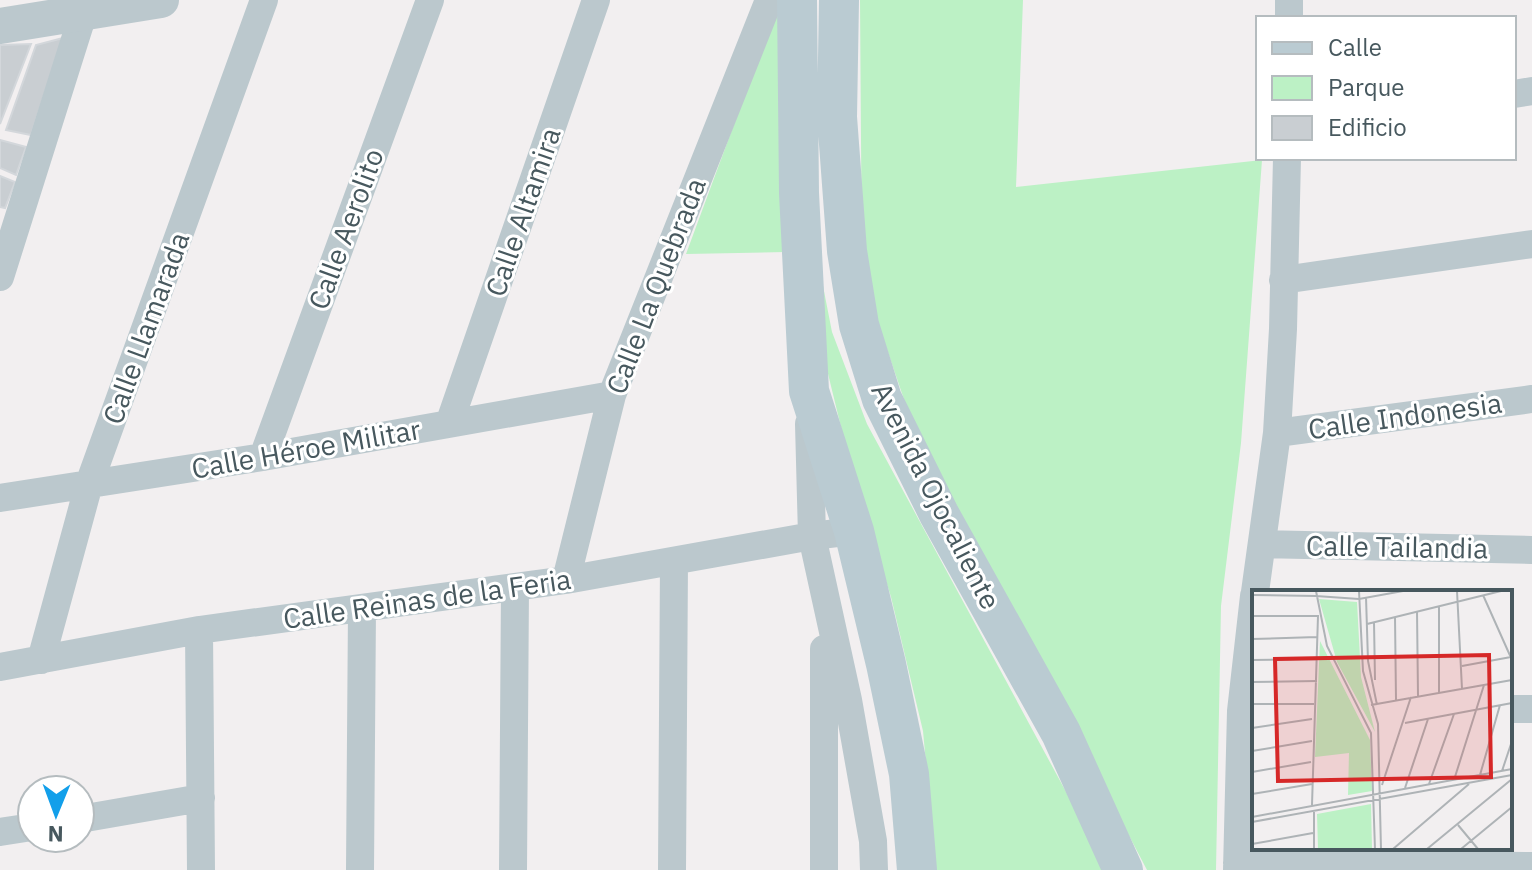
<svg xmlns="http://www.w3.org/2000/svg" width="1532" height="870" viewBox="0 0 1532 870" font-family="'IBM Plex Sans',sans-serif">
  <rect width="100%" height="100%" fill="#f2eff0"/>
  <path fill="#bcf1c5" d="M780,0l6,252 -100,2z
    M860,0h163l-7,187 246,-27 -21,283 -20,163 -5,264h-69l-237,-453 -48,-141z
    M815,245l17,87 35,92 224,414 13,32h-168l-13,-139 -32,-134 -39,-125 -32,-131z"/>
  <path fill="#c9ced2" stroke="#d3d7db" stroke-width="2" d="M63,38l-32,97 -25,-5 30,-85z
    M31,44l-31,80v-79z
    M0,140l26,7 -10,28 -16,-7z
    M0,176l15,6 -10,26 -5,-1z"/>
  <g fill="none" stroke-linecap="round" stroke-linejoin="round">
    <path stroke="#bbc8cd" stroke-width="28" d="M1289,18v-18
      M1514,94l18,-3
      M0,277l84,-266
      M1283,280l249,-36
      M449,424l147,-424
      M809,424l3,112 36,164 25,141 1,29
      M1277,433l255,-34
      M263,457l167,-457
      M0,498l263,-41 349,-62
      M1262,544l270,6
      M566,580l46,-185 157,-395
      M1255,592l22,-159 6,-104 4,-171
      M199,630l2,240
      M41,660l48,-176 175,-484
      M0,667l199,-37 367,-50 246,-44 42,-5
      M1510,709h22
      M80,819l121,-21
      M0,832l32,-5
      M1237,863l295,3
      M360,870l2,-262
      M513,870l2,-283
      M672,870l2,-309
      M824,870v-221
      M1237,870l4,-159 13,-115"/>
    <path stroke="#bbc8cd" stroke-width="36" d="M0,26l161,-26"/>
    <path stroke="#bacbd2" stroke-width="40" d="M797,0l2,193 10,198 45,140 32,133 23,110 8,96
      M839,0l-2,117 10,134 12,74 23,74 57,115 122,219 62,137"/>
  </g>
  <g text-anchor="middle" stroke-width="6" stroke-linejoin="round" paint-order="stroke">
    <g font-size="28" fill="#47585e" stroke="#fff">
      <text transform="translate(523 212) rotate(-71)" y="10">Calle Altamira</text>
      <text transform="translate(346 229) rotate(-70)" y="10">Calle Aerolito</text>
      <text transform="translate(656 286) rotate(-69)" y="10">Calle La Quebrada</text>
      <text transform="translate(146 328) rotate(-70)" y="10">Calle Llamarada</text>
      <text transform="translate(1405 416) rotate(-8)" y="10">Calle Indonesia</text>
      <text transform="translate(306 449) rotate(-10)" y="10">Calle Héroe Militar</text>
      <text transform="translate(936 496) rotate(63)" y="10">Avenida Ojocaliente</text>
      <text transform="translate(1397 547) rotate(1)" y="10">Calle Tailandia</text>
      <text transform="translate(427 599) rotate(-8)" y="10">Calle Reinas de la Feria</text>
    </g>
  </g>
  <g transform="translate(1252 590)">
    <rect width="260" height="260" fill="#f2eff0"/>
    <path d="M67,9l38,3 4,75 14,55 -38,-70zM68,51l50,99 2,51 -24,4 1,-42 -34,4zM119,214l1,45h-54l-1,-35z" fill="#bcf1c5"/>
    <path fill="none" stroke="#aeb3b6" stroke-width="2" d="M64,1l11,55 44,87 4,116M68,1h54M107,1l4,80 15,53 3,125M205,1l5,98M0,5l64,1M231,5l29,65M64,6l43,3 44,-8M114,7l2,64 9,44M187,16v87M165,21l1,85M0,26h66l-6,189M143,27l1,83M122,32l1,58M115,34l134,-33M0,49l65,-2M0,70l65,-1M210,76l49,-9M0,92l65,-1M0,114h62M119,115l141,-25M153,133l107,-20M0,138l60,-9M0,161l60,-10M250,181l10,-30M0,182l59,-10M228,185l20,-70M202,190l30,-95M177,194l25,-70M130,195l29,-88M153,198l23,-69M0,204l60,-10M0,227l260,-48M0,232l260,-47M206,235l20,24M0,254l61,-11M62,259v-38M141,259l76,-65M175,259l85,-70M209,259l51,-42"/>
    <path fill="#d62828" fill-opacity="0.15" stroke="#d62828" stroke-width="4" d="M237,65l2,122 -213,4 -3,-122z"/>
    <rect width="260" height="260" fill="none" stroke="#47585e" stroke-width="4"/>
  </g>
  <rect x="1256" y="16" width="260" height="144" fill="#ffffff" stroke="#b5bcbf" stroke-width="2"/>
  <rect x="1272" y="42" width="40" height="12" fill="#bacbd2" stroke="#b5bcbf" stroke-width="2"/>
  <text x="1328" y="56" font-size="24" fill="#47585e">Calle</text>
  <rect x="1272" y="76" width="40" height="24" fill="#bcf1c5" stroke="#b5bcbf" stroke-width="2"/>
  <text x="1328" y="96" font-size="24" fill="#47585e">Parque</text>
  <rect x="1272" y="116" width="40" height="24" fill="#c9ced2" stroke="#b5bcbf" stroke-width="2"/>
  <text x="1328" y="136" font-size="24" fill="#47585e">Edificio</text>
  <g transform="translate(56 814) rotate(181)"><circle r="38" fill="#ffffff" stroke="#b5bcbf" stroke-width="2"/>
  <path d="M0-6L14 30L0 20L-14 30Z" fill="#129fea"/>
  <text y="-12" font-size="22" font-weight="bold" text-anchor="middle" fill="#47585e">N</text>
  </g>
</svg>
